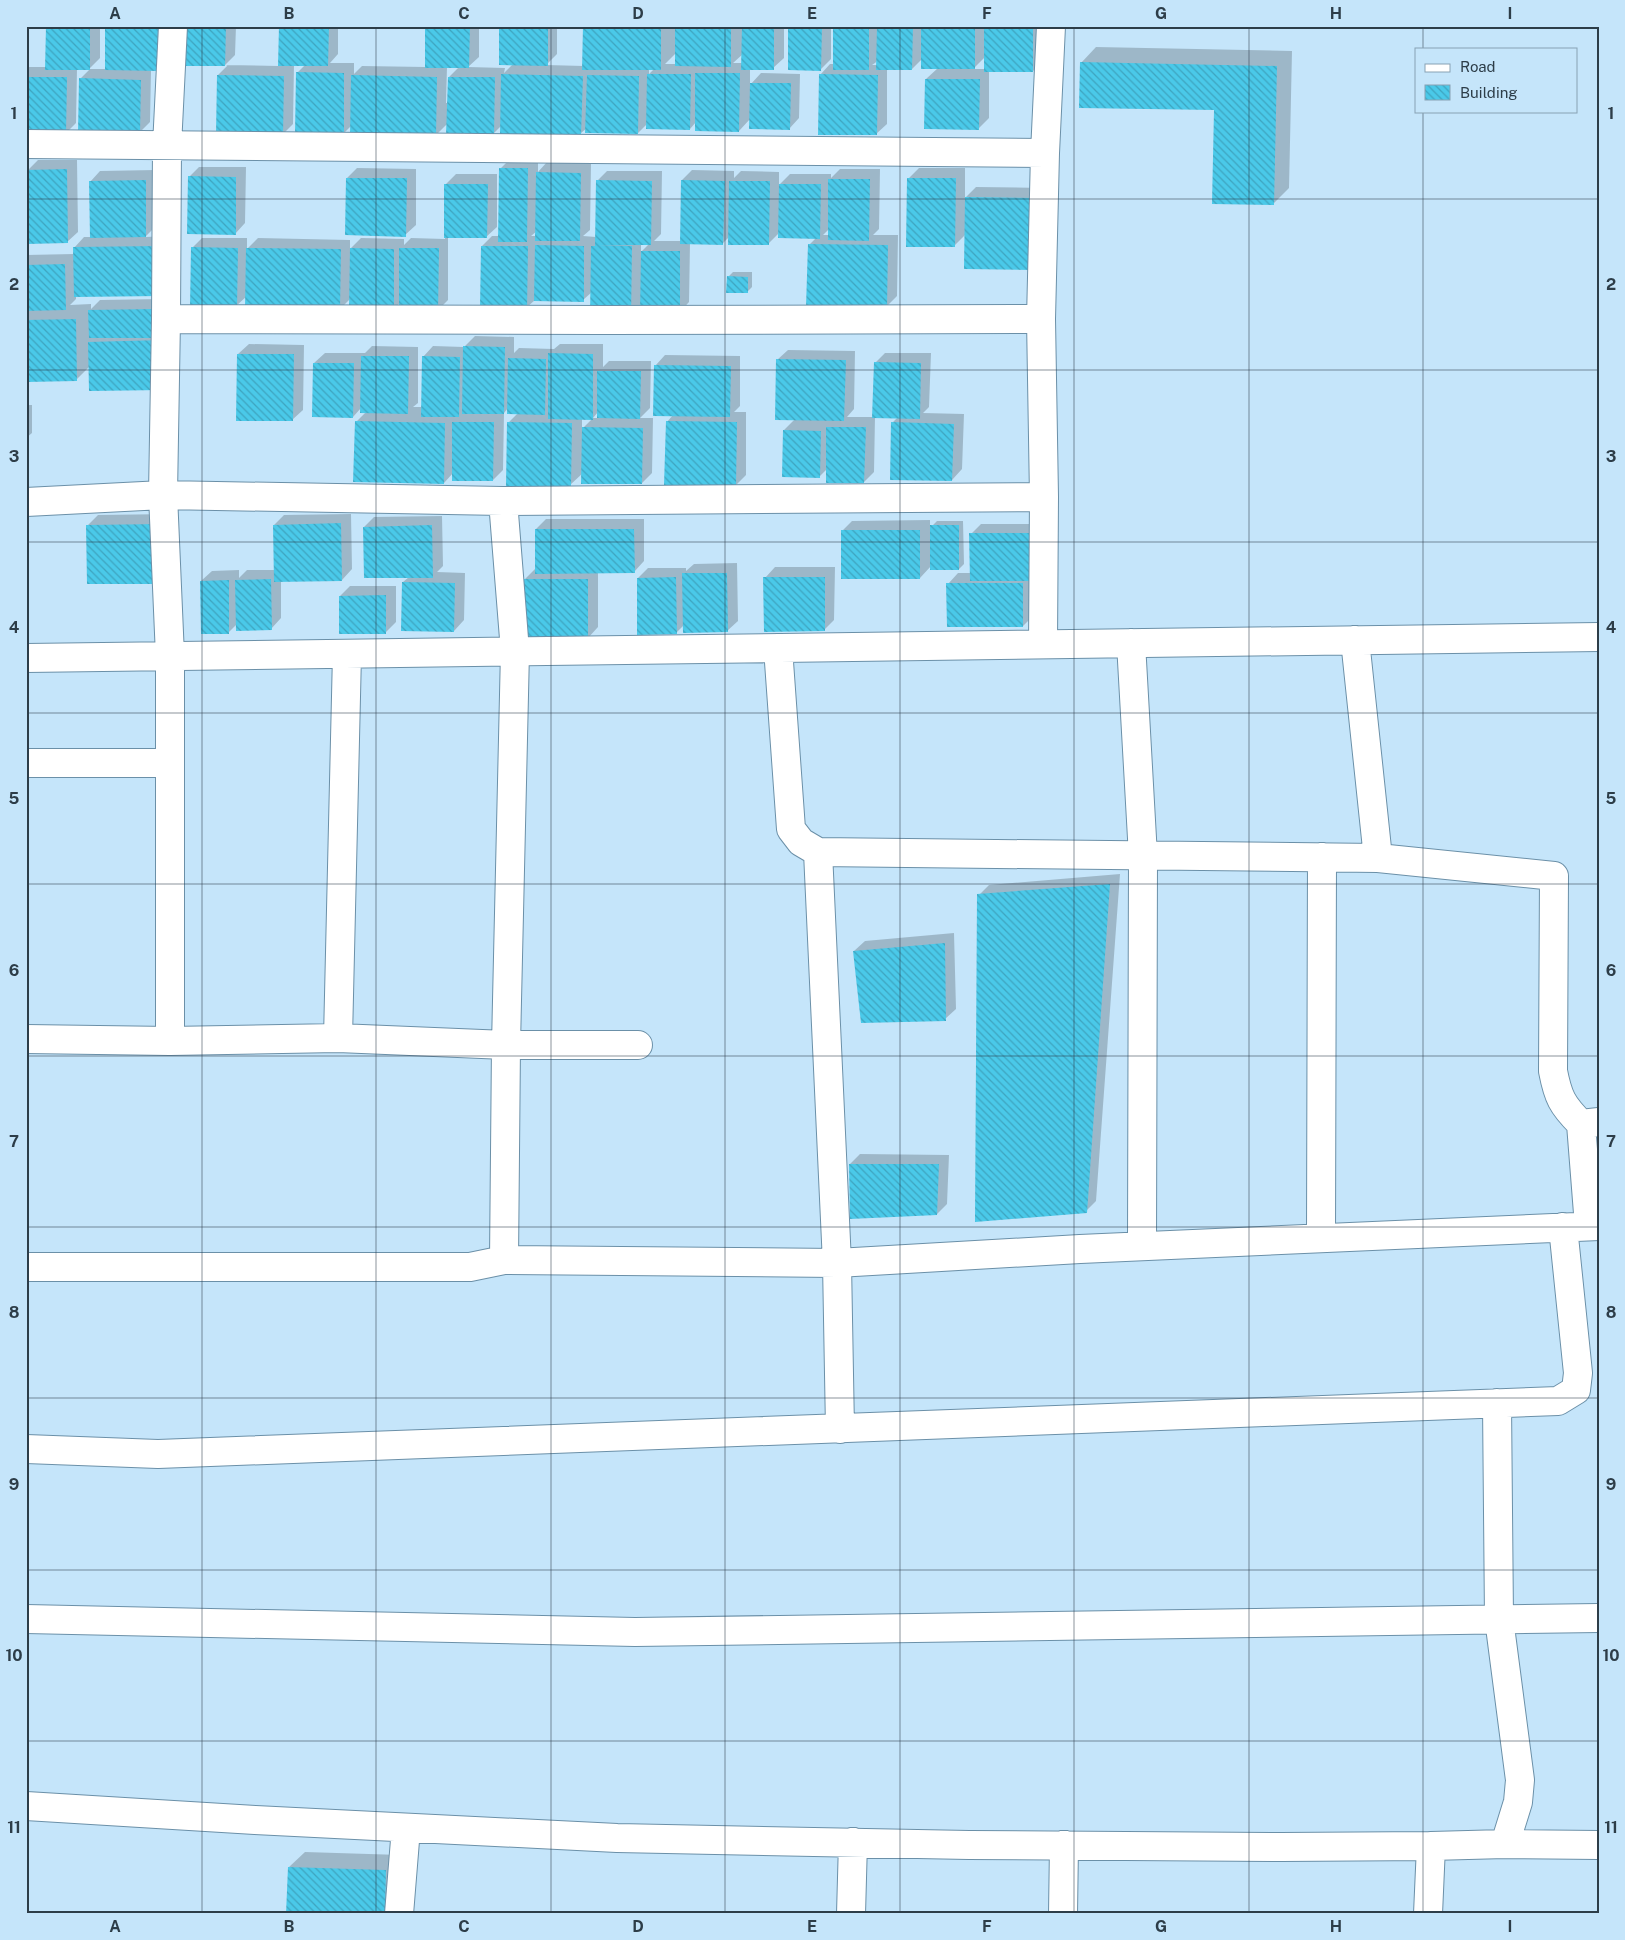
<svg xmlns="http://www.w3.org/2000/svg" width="1625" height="1940" viewBox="0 0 1625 1940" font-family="'Public Sans',sans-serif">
  <defs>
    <pattern id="building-back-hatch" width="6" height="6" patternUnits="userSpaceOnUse" patternTransform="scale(1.25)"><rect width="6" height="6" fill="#4ac9e9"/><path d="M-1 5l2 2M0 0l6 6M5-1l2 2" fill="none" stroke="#3ea4bf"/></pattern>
  </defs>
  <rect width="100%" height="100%" fill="#c5e5fa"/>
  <path fill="#0003" fill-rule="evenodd" d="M47,26h53v32l-11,11h17l1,-43h60v34l-10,10h-6l-1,52 -10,10 -60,-53 10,-10h-13l-1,54 -11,11 -39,-1v-66h20z
    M187,26h49l-1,29 -10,10 54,1 1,-40h58v28l-8,9h24v11l8,-8 64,1v-41h53v31l-11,10 37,1 -1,5 9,-9 -13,-38h57v28l-11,11 38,1v-40h200v32l-11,10h-23v17l11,-12 39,1 -1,44 -10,11 -39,-10 -11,12 -43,-9 -6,7 -42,-6 -10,10 -51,-5 -6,5 -80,-7 -8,8 -45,-11 -13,13 -84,-10 -8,8 -46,-61 9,-9h-12l-1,60 -11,11 -64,-60 10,-10h-42zM676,53v11h-11zM743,54v9h-10zM447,67h12l-10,10 -1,26h-2zM649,69h5l-5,5z
    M789,26h42v33l-10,10z
    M835,26h208v35l-10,10h-44v47l-10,10 -53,-49 12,-11 -15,-10 -11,11h-25v55l-11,10 -56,-59 10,-11h4zM985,57v12h-12zM878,60v5h-6l3,-2z
    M1096,47l196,4 -3,137 -15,15 -59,-94 -134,-46z
    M511,158h27v14l9,-10 44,1 -1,67 -7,6 13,1 1,-56 10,-10h55l-1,63 -7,7h27l1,-61 10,-10 42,1v7l7,-7 38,1v13l11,-11h41v4l9,-9h40l-1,60 -6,6h25l-1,61 -11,11 -77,-62 7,-7 -37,-5 -11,11 -39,-7 -6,6h-33l-1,59 -10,11 -49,5 -38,-26 -9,8h-48l-9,8 -44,-62 10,-10h8l1,-68zM829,229v6h-6zM537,231v5h-6zM641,244h8l-8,8z
    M38,160h39l1,72 -11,10 -40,-71z
    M199,167h47l-1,56 -10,11 -46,-57z
    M357,168l59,1v56l-11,10 -58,-57z
    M919,168h46v30l11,-11 68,1 -1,70 -78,-23 -11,11 -45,-68z
    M156,170v56l-11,11 25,-1 -94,60v3l-6,6 21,-1v5l9,-9 63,-1 11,79 -84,-12 -14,14h-50v-125l48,-1v-6l10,-11h7l-1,-55 10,-11z
    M456,174h41v53l-11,10h-38v63l-10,10 -38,-7 -7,7 -42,-12 -11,11 -93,-13 -11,10 -44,-58 10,-10h45v11l11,-11 92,2v9l11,-11 43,1v6l7,-7 34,1 1,-55z
    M733,272h19v15l-5,5 -19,-15z
    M475,336l39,1v16l5,-5 35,1 6,-5h43v23l6,-6h42l-1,47 -10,10h13l-1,55 -10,10 -59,-10 -13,12 -62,-62 10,-10 -10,-5 -4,5 -1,57 -10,10 -40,-7 -9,10 -88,-61 10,-10 -5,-4 -8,9 -39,-54 11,-10h40l7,-7 46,1v56l-5,4h9l1,-50 10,-11 31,1zM598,412v6h-5zM582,418h11l-11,11z
    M249,344l55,1 -1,65 -11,10 -54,-66z
    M788,350l67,1 -1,58 -7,8h26l2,-54 10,-10h46l-2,54 -6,6 41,1 -2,55 -10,11 -60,-57 6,-6 -23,-1 -1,56 -10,10 -37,-13 -8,8 -35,-47 11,-11 -18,-59z
    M665,355l75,1v50l-6,6h12v63l-10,10 -69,-63 6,-7 -18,-49z
    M26,405h6v28l-6,5z
    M172,514l1,58 -85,-47 10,-10z
    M351,514l1,55 -10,11 -61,1v37l-10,11 -34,-5 -8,8 -28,-51 11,-10 27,-1v8l8,-8h28l-1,-45 10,-10z
    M442,516l1,50 -6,6 28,1 -1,47 -10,11 -51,-49 6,-5 -45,-50 10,-10z
    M546,519h98v42l-10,11h-36v55l-10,11 -63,-59 10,-10 1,-40z
    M930,520v8l7,-7h26l1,43 -5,5 -28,-3 -11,12 -78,-47 10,-10z
    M981,524h63l-11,92 -10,10 -75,-42 10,-11h13v-39z
    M737,563l1,58 -11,10 -43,-6 -8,8 -38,-55 10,-10h38v3l8,-7z
    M775,567h60l-1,53 -10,10 -59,-52z
    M350,586h46v36l-10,10 -46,-36z
    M1120,874l-24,327 -10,10 -107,-316 10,-10z
    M954,933l2,76 -11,10 -91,-68 11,-10z
    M860,1154l89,1 -2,49 -10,10 -87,-50z
    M305,1852l96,3 -2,59h-111l1,-47z"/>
  <path fill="url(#building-back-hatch)" d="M46,26h44v44h-45z
    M105,26h53l-1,45 -52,-1z
    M186,26h40l-1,40h-40z
    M279,26h50l-1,40h-50z
    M425,26h45l-1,42h-44z
    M499,26h49v40l-49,-1z
    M583,26h78v44h-79z
    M675,26h56v41l-56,-1z
    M742,26h32v44h-33z
    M788,26h34l-1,45 -33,-1z
    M833,26h36v44h-36z
    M877,26h36l-1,44h-36z
    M921,26h54v43h-54z
    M984,26h49v46h-49z
    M1080,62l197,4 -3,139 -62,-1 2,-94 -135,-2z
    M296,72l48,1v62l-49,-1z
    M695,73h45l-1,59 -44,-1z
    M501,74l82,2 -2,59 -81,-1z
    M647,74h44l-1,56 -44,-1z
    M819,74l59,1 -1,60h-59z
    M217,75l67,1 -1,60 -67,-2z
    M351,75l86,2 -1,60 -86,-2z
    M587,75l52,1 -1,58 -53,-1z
    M26,77h41l-1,58 -40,-1z
    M448,77h47l-1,58h-48z
    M79,78l62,2 -1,54 -62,-1z
    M925,79h55l-1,51 -55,-1z
    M750,83h41l-1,47 -41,-1z
    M499,168h29l-1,74h-29z
    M67,169l1,74 -41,1 -1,-74z
    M536,172l45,1 -1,68h-45z
    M188,176l48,1v58l-49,-1z
    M346,178h61l-1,59 -61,-2z
    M907,178h49l-1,69h-49z
    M828,179h42l-1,62 -41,-1z
    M146,180v57l-56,1 -1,-57z
    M596,180l56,1 -1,64h-53l34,1 -1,73 -41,-1 1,-72h4z
    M681,180l44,1 -2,64 -43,-1z
    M729,181h41l-1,64h-41z
    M444,184h44l-1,54h-43z
    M779,184h42l-1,55 -42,-1z
    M965,197l69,1 -1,72 -69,-1z
    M808,244l80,1 -1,63 -81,-1z
    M535,245l49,1v56l-50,-1z
    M160,246l1,50 -87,1 -1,-50z
    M481,246h47l-1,63 -47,-1z
    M191,247l47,1 -1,60 -47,-1z
    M246,248l95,1 -1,61 -95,-2z
    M350,248l44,1v62l-45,-1z
    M399,248h40l-1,64 -39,-1z
    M641,251h39v63l-40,-1z
    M65,264l1,46 -40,1v-46z
    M727,276l21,1v16h-22z
    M153,309l1,29h-65l-1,-28z
    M76,319l1,62 -51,1v-62z
    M163,340l1,50 -75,1 -1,-49z
    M463,346l42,1 -1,67h-42z
    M548,353l45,1v66l-45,-1z
    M237,354h57l-1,67h-57z
    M361,356h48l-1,58 -48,-1z
    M422,356l38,1 -1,60h-38z
    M508,358l38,1 -1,56 -38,-1z
    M776,359l70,1 -2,61 -69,-1z
    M874,362l47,1 -1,56 -48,-1z
    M313,363h41l-1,55 -41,-1z
    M654,365l77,1 -1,51 -77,-1z
    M597,371h44l-1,48 -43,-1z
    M355,421l90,2 -1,61 -91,-2z
    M666,421l71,1 -1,64 -72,-1z
    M452,422h42l-1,59h-41z
    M507,422l65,1 -1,63h-65z
    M891,422l63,2 -2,57 -62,-1z
    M582,427l61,1 -1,56h-61z
    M826,427h40l-2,56h-38z
    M783,430l38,1 -1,47 -38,-1z
    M341,523l1,58 -68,1 -1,-57z
    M162,524l1,60h-76l-1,-59z
    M432,525l1,53h-69l-1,-51z
    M930,525h29v45h-29z
    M535,529h99l1,44 -100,1z
    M841,530h79v49h-79z
    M969,533h65l1,48h-65z
    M682,573h45l1,59 -45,1z
    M676,577l1,57 -40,1v-57z
    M763,577h62v54l-61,1z
    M271,579l1,51 -36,1 -1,-51z
    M524,579h64v60h-64z
    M229,580v54h-28l-1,-53z
    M402,582l53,1 -1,49 -53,-1z
    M946,583h77v44h-76z
    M386,595v39h-47v-38z
    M1110,884l-23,329 -112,9 2,-328z
    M945,943l1,78 -85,2 -8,-72z
    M849,1164h90l-2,51 -87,4z
    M288,1867l98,3 -1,44h-99z"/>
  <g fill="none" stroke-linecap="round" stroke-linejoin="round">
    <defs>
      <path id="street" d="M26,144l1019,9
        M166,319l437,1 438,-1
        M503,501l12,150 -9,394 -2,215
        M26,502l137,-7 340,6 541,-4
        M1355,640l23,218 176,18 -1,195c5,26 9,34 28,53
        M1131,643l12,213 -1,390
        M1043,644l1,-147 -3,-178 4,-166 6,-127
        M778,648l13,181 10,13 17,10 560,6
        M26,658l1573,-21
        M26,763h144
        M818,852l19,411 3,166
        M338,1038l9,-384
        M26,1039l144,2 168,-3 168,7h132
        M170,1041v-385l-7,-161 3,-176 1,-173 6,-120
        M1589,1226l-8,-102 18,-2
        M1321,1238l1,-381
        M26,1267h444l34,-7 333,3 243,-14 519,-23
        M1497,1403l2,216 21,161 -2,22 -13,42
        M26,1449l132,5 1400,-53 18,-11 2,-17 -15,-146
        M26,1619l609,13 964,-14
        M26,1806l229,14 362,18 352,7 312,2 150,-1 -3,68
        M1431,1846l74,-2 94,1
        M399,1914l7,-86
        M851,1914l2,-72
        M1063,1914l1,-69"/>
    </defs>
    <use href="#street" stroke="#6b90a8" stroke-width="30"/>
    <use href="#street" stroke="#fff" stroke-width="28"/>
  </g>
  <path fill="none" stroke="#2d3d48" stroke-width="1" stroke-opacity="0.55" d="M202,26v1888M376,26v1888M551,26v1888M725,26v1888M900,26v1888M1074,26v1888M1249,26v1888M1423,26v23M1423,111v1803M26,199h1573M26,370h1573M26,542h1573M26,713h1573M26,884h1573M26,1056h1573M26,1227h1573M26,1398h1573M26,1570h1573M26,1741h1573"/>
  <rect width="1625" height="1940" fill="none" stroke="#c5e5fa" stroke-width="55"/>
  <rect x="1415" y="48" width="162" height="65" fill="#c5e5fa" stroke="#88a2b3"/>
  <rect x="1425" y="64" width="25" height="8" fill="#ffffff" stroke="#88a2b3"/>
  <text x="1460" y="72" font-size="15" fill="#2d3d48">Road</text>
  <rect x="1425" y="85" width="25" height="15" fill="url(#building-back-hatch)" stroke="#88a2b3"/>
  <text x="1460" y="98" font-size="15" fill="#2d3d48">Building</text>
  <rect x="28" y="28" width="1570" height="1884" fill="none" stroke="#2d3d48" stroke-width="2"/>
  <g font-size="16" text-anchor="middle" font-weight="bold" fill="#2d3d48">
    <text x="115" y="19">A</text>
    <text x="289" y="19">B</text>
    <text x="464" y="19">C</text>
    <text x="638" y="19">D</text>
    <text x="812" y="19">E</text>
    <text x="987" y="19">F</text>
    <text x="1161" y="19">G</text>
    <text x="1336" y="19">H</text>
    <text x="1510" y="19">I</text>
    <text x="14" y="119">1</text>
    <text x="1611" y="119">1</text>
    <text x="14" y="290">2</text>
    <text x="1611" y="290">2</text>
    <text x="14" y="462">3</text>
    <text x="1611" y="462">3</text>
    <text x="14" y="633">4</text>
    <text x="1611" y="633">4</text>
    <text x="14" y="804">5</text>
    <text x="1611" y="804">5</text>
    <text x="14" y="976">6</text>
    <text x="1611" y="976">6</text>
    <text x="14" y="1147">7</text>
    <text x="1611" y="1147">7</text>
    <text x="14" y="1318">8</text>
    <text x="1611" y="1318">8</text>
    <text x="14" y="1490">9</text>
    <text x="1611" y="1490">9</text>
    <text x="14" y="1661">10</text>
    <text x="1611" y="1661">10</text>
    <text x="14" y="1833">11</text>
    <text x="1611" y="1833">11</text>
    <text x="115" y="1932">A</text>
    <text x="289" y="1932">B</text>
    <text x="464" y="1932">C</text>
    <text x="638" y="1932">D</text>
    <text x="812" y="1932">E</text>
    <text x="987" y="1932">F</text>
    <text x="1161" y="1932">G</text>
    <text x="1336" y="1932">H</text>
    <text x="1510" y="1932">I</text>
  </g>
</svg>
